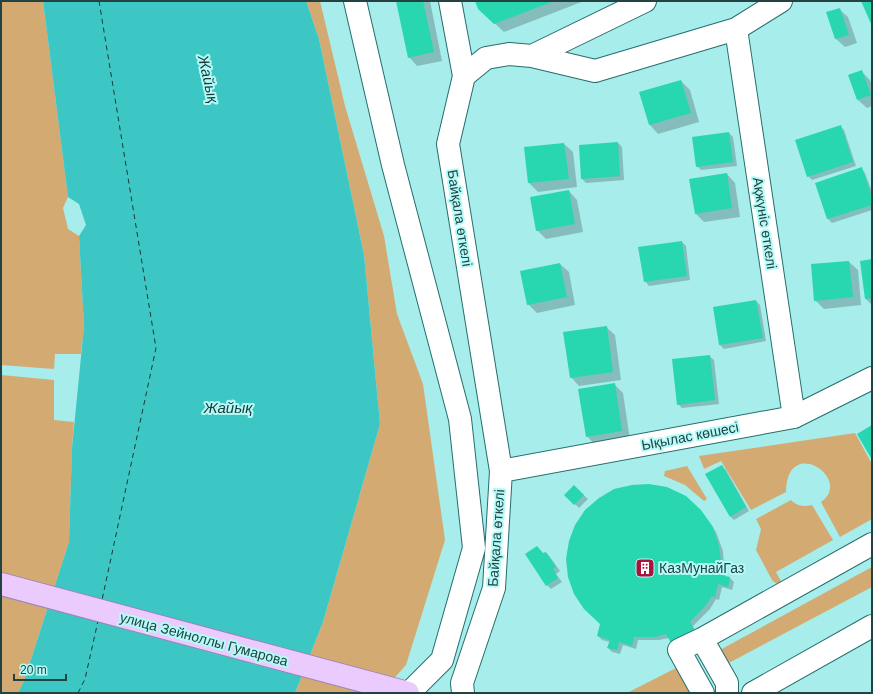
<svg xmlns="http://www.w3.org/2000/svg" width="873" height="694" viewBox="0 0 873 694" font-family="Helvetica,sans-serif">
  <rect width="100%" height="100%" fill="#a6edeb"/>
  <path fill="#d4aa73" d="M1,1h42l25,196 -5,11 5,21 11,7 5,90 -3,28h-26l-1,15 -53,-4z
    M306,1h14l25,105 39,130 13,78 26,70 22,156 -39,125 -25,28h-86l28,-71 57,-198 -16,-169 -45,-216z
    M1,375l53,5v40l20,2 -2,26 -3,94 -45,139 -6,12h-17z
    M855,433l17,31v55l-32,18 -19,-35c33,-23 -34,-68 -35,-10l-35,18 -30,-49 -17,8 -5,-13z
    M687,466l20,33 -3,2 -19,-16 -21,-9 1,-5z
    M791,500c6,6 12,7 21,5l21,35 -57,32 6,11c-5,2 -7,0 -10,-3l-16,-30 5,-21 -5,-10z
    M872,567v20l-147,78 -7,-14z
    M678,667l15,26h-66z"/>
  <path fill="#3dc7c4" d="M43,1h263l13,38 45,216 16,169 -57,198 -28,71h-277l6,-12 45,-139 3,-94 12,-122 -5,-90 7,-11 -7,-21 -11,-7z"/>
  <path fill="#0003" d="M397,1h33l12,60 -25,5 -8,-9z
    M476,1h108l-80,31 -16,-15z
    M839,9l9,8 9,26 -12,4 -9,-8 -9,-26z
    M861,71l9,9 2,5v21l-5,2 -9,-8z
    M681,81l9,9 9,32 -41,12 -8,-9 -10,-32z
    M840,126l4,4 12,36 -44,14 -4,-4z
    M729,133l4,4 4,29 -36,4 -4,-4z
    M618,143l4,4 2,33 -38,3 -4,-4z
    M564,144l9,8 4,35 -39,5 -9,-9 -4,-35z
    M861,169l4,4 7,19v18l-40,13 -4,-4 -11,-36z
    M727,174l8,9 5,34 -36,5 -8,-8z
    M569,191l8,9 6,32 -37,7 -9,-9z
    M682,242l4,4 4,34 -41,6 -4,-5z
    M872,260v45l-6,-6z
    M849,262l9,8 3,35 -37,4 -9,-9 -3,-35z
    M560,264l9,8 6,33 -38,8 -9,-9z
    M756,301l4,4 6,36 -42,8 -4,-4z
    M606,327l9,8 6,45 -42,6 -8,-9z
    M709,356l5,4 5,44 -37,4 -4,-4z
    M614,384l9,9 7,47 -35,5 -8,-9z
    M722,466l4,4 23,41 -15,9 -4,-4z
    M574,486l14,13 -9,9 -13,-13z
    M700,510l16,22 7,19 1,13 3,3 -2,10 5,1 4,4 -2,8 -10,-3 -3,13 -3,-1 -6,10 -17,17 5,10 -29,2 -10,2h-21l-2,9 -13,-4 -3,9 -8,-2 -4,-4 2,-6 -8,-2 -4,-4z
    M537,547l6,7 3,-1 4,4 10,14 -4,3 6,8 -11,7 -4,-4z"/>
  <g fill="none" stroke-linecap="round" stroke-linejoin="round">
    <path stroke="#1b3837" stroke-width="1" stroke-dasharray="5 4" stroke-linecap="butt" d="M99,1l57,347 -54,252
      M78,693l7,-14 13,-58"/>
  </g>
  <path fill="#28d6b0" d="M396,1h27l11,51 -26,6z
    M475,1h79l-60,23 -16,-15z
    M861,1h11v25z
    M840,8l9,27 -14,4 -9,-27z
    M862,70l9,25 -14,5 -9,-25z
    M681,80l10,33 -42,12 -10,-33z
    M841,125l12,37 -46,15 -12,-37z
    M729,132l4,30 -37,5 -4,-30z
    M618,142l2,34 -39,3 -2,-34z
    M564,143l5,36 -41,4 -4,-36z
    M862,167l10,31v7l-45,14 -12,-36z
    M727,173l5,35 -37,6 -6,-35z
    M569,190l6,34 -39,7 -6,-34z
    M682,241l5,35 -43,6 -6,-35z
    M872,259v39l-7,1 -5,-38z
    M849,261l4,36 -39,4 -3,-37z
    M560,263l7,34 -40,8 -7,-34z
    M756,300l7,38 -44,7 -6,-38z
    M607,326l6,46 -43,6 -7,-46z
    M710,355l5,45 -38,5 -5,-46z
    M615,383l7,48 -36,6 -8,-48z
    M872,425v35l-15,-26z
    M722,465l24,42 -16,10 -25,-43z
    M649,484l18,3 19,9 15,14 12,17 6,19 2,15 3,1 -4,13 10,2 -2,10 -10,-3 -3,13 -3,-1 -6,9 -16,17 5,9 -24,12 -5,-9 -11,3h-21l-2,9 -13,-4 -2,8 -10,-2 3,-8 -13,-4 3,-12 -16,-15 -10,-15 -6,-17 -2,-18 3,-18 6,-16 10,-15 14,-12 15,-9 18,-4z
    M574,485l10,10 -10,10 -10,-10z
    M537,546l6,7 3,-1 10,15 -3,2 5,9 -12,8 -21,-32z"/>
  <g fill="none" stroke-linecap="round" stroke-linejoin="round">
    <defs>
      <path id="minor" d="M355,1l38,164 67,254 14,129 -32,112 -33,33
        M450,1l14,75
        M736,29l58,388
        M532,56l113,-55
        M501,471l293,-54 78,-39
        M702,639l-23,11 24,43
        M463,693l-1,-10 32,-95 7,-117 -53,-327 16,-68 22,-18 23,-4 23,2 63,15 141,-42 45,-28
        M727,693v-10l-25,-44 170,-95
        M753,693l119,-67"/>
      <path id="major" d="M1,584l407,109"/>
    </defs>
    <use href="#minor" stroke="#256e6d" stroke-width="24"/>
    <use href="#major" stroke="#9d84bb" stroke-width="24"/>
    <use href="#minor" stroke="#fff" stroke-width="22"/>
    <use href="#major" stroke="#ebcbfd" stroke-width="22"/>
  </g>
  <defs>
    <symbol id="building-square" viewBox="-11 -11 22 22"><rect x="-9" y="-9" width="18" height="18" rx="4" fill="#a9133e" stroke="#b3fbf8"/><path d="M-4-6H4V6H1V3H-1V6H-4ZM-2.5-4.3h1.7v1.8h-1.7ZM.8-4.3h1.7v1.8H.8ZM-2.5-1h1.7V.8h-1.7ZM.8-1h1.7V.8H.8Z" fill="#fff"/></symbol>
  </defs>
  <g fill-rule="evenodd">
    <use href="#building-square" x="634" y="557" width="22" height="22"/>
  </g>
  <g text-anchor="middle" stroke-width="4" stroke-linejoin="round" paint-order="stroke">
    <g font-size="14" fill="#244241" stroke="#b3fbf8">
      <text transform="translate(460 218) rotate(81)" y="5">Байқала өткелі</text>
      <text transform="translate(765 223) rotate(81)" y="5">Ақжүніс өткелі</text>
      <text transform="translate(690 436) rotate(-11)" y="5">Ықылас көшесі</text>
      <text transform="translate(496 538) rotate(-86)" y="5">Байқала өткелі</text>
      <text transform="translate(204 639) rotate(15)" y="5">улица Зейноллы Гумарова</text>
    </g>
    <g font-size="14" fill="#244241" stroke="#b3fbf8" text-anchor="start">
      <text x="659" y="573">КазМунайГаз</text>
    </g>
    <g font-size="15" font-style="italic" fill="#1b3837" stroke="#b3fbf8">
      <text transform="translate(208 79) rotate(77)" y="5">Жайық</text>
      <text x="228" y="413">Жайық</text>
    </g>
  </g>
  <rect width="873" height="694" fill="none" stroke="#244241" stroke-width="4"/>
  <path d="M14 674v6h52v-6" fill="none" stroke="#244241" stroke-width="2"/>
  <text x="20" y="674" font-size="12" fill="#244241" stroke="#b3fbf8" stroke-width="3" paint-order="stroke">20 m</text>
</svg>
